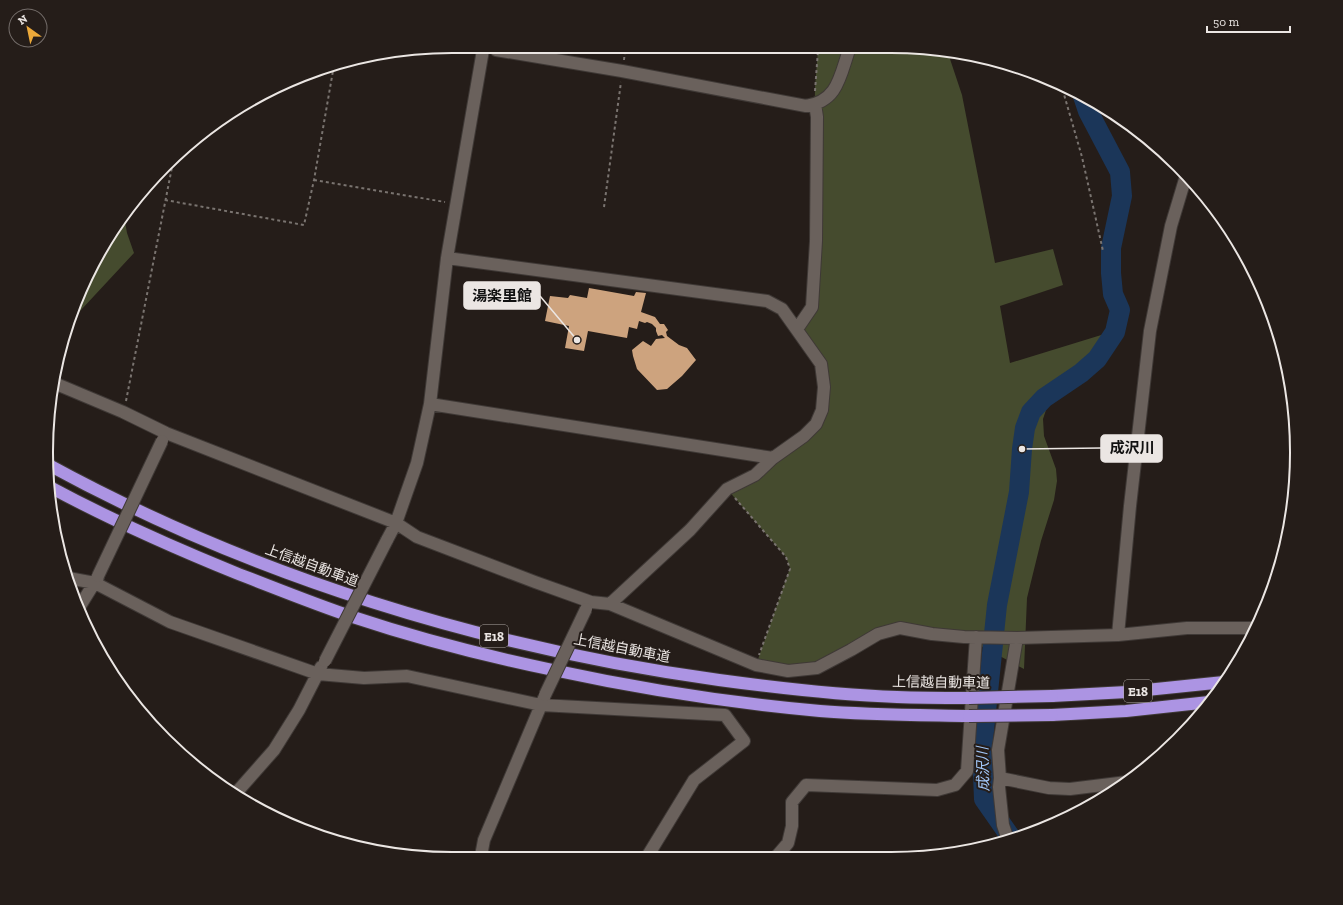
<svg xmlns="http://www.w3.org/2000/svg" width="1343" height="905" viewBox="0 0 1343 905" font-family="'Zilla Slab','Noto Sans JP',serif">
  <rect width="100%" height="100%" fill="#251d19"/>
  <path fill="#454b2e" d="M818,50h126l6,1 -1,5 13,39 33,168 58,-14 10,36 -63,21 10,57 101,-31 -15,21 -13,12 -33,33 -7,21 1,17 12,33 1,12 -3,19 -13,41 -14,57 -3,71 -60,-32 -64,-9 -87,36 -57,1 34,-97 -4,-11 -59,-68 89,-65 5,-60 -24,-35 15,-22 3,-220z
    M124,216l3,17 7,20 -66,71 9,-27z"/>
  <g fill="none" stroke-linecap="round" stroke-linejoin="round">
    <path stroke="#1b3659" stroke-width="20" d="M1012,839l-28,-40 -2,-49 15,-145 22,-113 3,-43 3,-21 6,-16 13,-14 37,-25 16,-14 18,-27 5,-22 -7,-16 -2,-21v-25l11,-52 -2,-24 -32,-61 -5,-15"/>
  </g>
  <path fill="#cda37e" d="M589,288l45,8 2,-4 10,1 -5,19 14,5 5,7h4l4,6 -2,2 1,4 12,9 8,3 9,12 -14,16 -15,13 -10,1 -20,-21 -4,-13 -1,-6 11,-9 8,5 5,-7 9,-1 -3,-3 -4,1 -2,-5v-3l-4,-4 -5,-2 -2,1 -6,-2 -2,8 -8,-2 -2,11 -39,-7 -4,20 -19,-3 4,-22 -24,-5 5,-25 18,2 2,-3 17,3z"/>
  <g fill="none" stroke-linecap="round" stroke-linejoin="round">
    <defs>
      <path id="minor" d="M496,50l126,21 184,35c32,-5 34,-30 43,-56
        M447,258l320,43 15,8 39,55 3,23 -2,23 -6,14 -12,12 -31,22 -18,17 -28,14 -37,41 -80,74
        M797,329l15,-22 4,-66 1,-124 -2,-13
        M54,383l69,29 43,21 230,90 21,14 118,45 56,20 19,2 146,61 32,6 29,-3 34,-18 27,-16 22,-6 32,6 32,3 53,1 101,-3 69,-7h68
        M430,404l343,54
        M387,540l9,-17 21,-60 13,-59 17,-146 36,-208
        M68,578l27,5 75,39 148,52 46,4 43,-2 134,29 184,10 19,26 -50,39 -47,77
        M80,606l18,-29
        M1118,635l12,-129 20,-175 21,-105 15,-50
        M1000,778l49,10 21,1 57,-7
        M236,793l38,-43 25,-40 22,-43
        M1008,840l-5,-15 -4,-38 1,-9 -2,-28 19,-112
        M481,856l3,-16 60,-142
        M776,857l12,-14 4,-17v-24l14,-17 131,5 18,-5 12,-14 9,-134"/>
      <path id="highway" d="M47,464c207,113 438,184 672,216 59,8 118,15 178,17 24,1 48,1 72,1
        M48,486c61,33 124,61 188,87 39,15 78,31 117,44 66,22 133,39 200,53 88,19 177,33 267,41 49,4 99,4 149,5
        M1052,696l75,-4 97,-10
        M1052,715l74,-4 83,-9"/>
    </defs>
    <use href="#minor" stroke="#3f3936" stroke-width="14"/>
    <use href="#highway" stroke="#3f3936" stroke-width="14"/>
    <path stroke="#7a7470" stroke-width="2" stroke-dasharray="3 3" stroke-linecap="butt" d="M624,60l1,-10
      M1061,84l21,73 21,94
      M815,91l3,-41
      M314,180l131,22
      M165,200l139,25 10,-45 20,-115
      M604,207l17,-125
      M126,401l48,-244
      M735,498l51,59 4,12 -31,86"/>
    <use href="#minor" stroke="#6a615c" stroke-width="12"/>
    <use href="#highway" stroke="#ac94e3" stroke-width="12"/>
    <defs>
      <path id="minor-bridge" d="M98,576l64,-135
        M325,661l62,-121
        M545,695l41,-86"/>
      <path id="highway-bridge" d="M969,698l83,-2
        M969,716l83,-1"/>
    </defs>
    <use href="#minor-bridge" stroke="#3f3936" stroke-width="14" stroke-linecap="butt"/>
    <use href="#highway-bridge" stroke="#3f3936" stroke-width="14" stroke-linecap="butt"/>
    <use href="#minor-bridge" stroke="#6a615c" stroke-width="12"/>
    <use href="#highway-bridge" stroke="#ac94e3" stroke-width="12"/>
  </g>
  <g text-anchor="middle" stroke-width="4" stroke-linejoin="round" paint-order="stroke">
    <g fill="#251d19" stroke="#b0aaa6" stroke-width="1">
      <rect x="480" y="625" width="28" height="22" rx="3"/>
      <rect x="1124" y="680" width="28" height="22" rx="3"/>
    </g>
    <g font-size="13" font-weight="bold" fill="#ebe6e3">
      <text x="494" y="641">E18</text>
      <text x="1138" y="696">E18</text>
    </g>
    <g font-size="14" fill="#ebe6e3" stroke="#251d19">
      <text transform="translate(312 565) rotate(20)" y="5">上信越自動車道</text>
      <text transform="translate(622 648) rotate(11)" y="5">上信越自動車道</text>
      <text transform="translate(941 682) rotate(1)" y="5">上信越自動車道</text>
    </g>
    <g font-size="15" font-style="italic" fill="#a1c6f7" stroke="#251d19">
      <text transform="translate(983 769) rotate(-91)" y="5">成沢川</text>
    </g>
  </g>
  <path d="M0 0H1343V905H0ZM452 53H891A399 399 0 0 1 1290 452V453A399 399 0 0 1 891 852H452A399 399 0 0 1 53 453V452A399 399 0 0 1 452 53Z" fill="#251d19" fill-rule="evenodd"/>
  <path fill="none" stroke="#ebe6e3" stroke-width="2" d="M452 53H891A399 399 0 0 1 1290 452V453A399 399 0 0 1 891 852H452A399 399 0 0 1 53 453V452A399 399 0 0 1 452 53Z"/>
  <path fill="none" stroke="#ebe6e3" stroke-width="1.5" d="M577 340L540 296M1022 449L1101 448"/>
  <g fill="#ebe6e3" stroke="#251d19" stroke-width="1.5">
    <circle cx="577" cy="340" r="4"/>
    <circle cx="1022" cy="449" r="4"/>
  </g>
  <g fill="#ebe6e3" stroke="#ebe6e3" stroke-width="1.5">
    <rect x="464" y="282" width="76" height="27" rx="4"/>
    <rect x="1101" y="435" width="61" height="27" rx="4"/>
  </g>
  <g font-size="15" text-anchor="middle" font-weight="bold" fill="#111">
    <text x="502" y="301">湯楽里館</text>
    <text x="1132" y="453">成沢川</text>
  </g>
  <g transform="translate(28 28) rotate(327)"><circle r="19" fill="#251d19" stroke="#746d6a"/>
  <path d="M0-3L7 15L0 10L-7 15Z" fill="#eca93a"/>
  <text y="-6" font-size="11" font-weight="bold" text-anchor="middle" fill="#ebe6e3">N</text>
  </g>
  <path d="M1207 26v6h83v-6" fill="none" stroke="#ebe6e3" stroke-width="2"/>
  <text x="1213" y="26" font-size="12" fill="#ebe6e3" stroke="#251d19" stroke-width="3" paint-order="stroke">50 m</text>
</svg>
